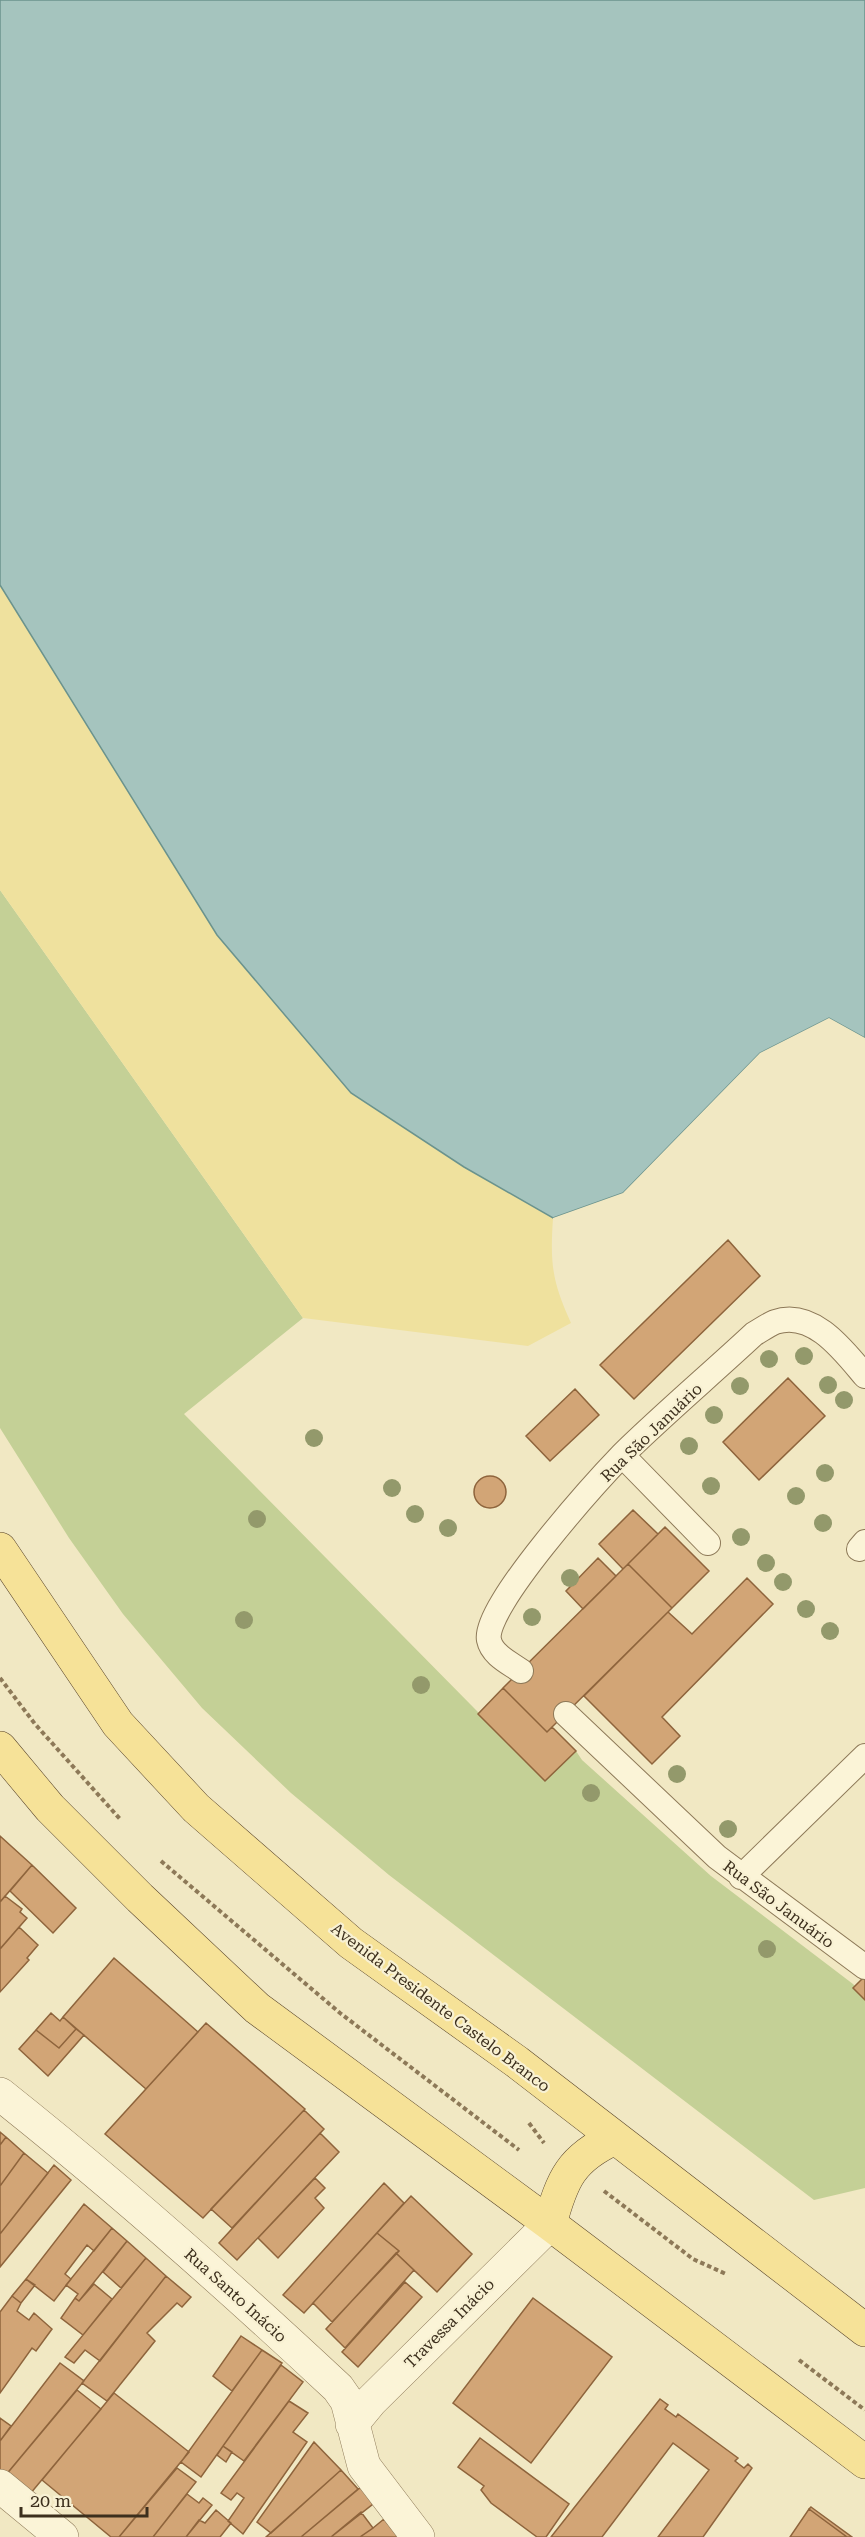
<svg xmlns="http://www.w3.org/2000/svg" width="865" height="2537" viewBox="0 0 865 2537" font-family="'Roboto Serif',serif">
  <rect width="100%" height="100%" fill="#f1e8c3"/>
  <path fill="#c4d096" d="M0,890l303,428 -119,96 361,366 31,-29 6,9 129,116 142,108 12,12v192l-51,12 -425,-325 -98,-82 -89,-85 -79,-94 -54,-76 -69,-110z"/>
  <path fill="#efe19e" d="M0,585l217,350 134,158 113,74 89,51c-3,46 -1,63 18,105l-43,23 -225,-28 -303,-428z"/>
  <path fill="#a5c4be" stroke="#6b938d" stroke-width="1.5" d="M0,0h865v1038l-36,-20 -69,35 -137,140 -70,25 -89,-51 -113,-74 -134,-158 -217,-350z"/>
  <path fill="#f1e8c3" d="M829,1018l36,20v3l-36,-20 -67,35 -137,139 -72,26v-3l70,-25 137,-140z"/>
  <path fill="#d2a576" stroke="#8e643c" stroke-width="1.5" d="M728,1240l32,36 -126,123 -34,-34z
    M788,1378l37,38 -66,64 -36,-38z
    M575,1389l24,26 -49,46 -24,-25z
    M474 1492a16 16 0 1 1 32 0a16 16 0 1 1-32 0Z
    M633,1510l25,24 -35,35 -24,-25z
    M665,1527l44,44 -37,37 -44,-44z
    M598,1558l18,18 -33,33 -17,-18z
    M628,1564l44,44 -125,124 -44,-44z
    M747,1578l26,26 -111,113 18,19 -28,28 -68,-68 84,-84 24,22z
    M503,1688l44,44 5,-5 24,24 -31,30 -67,-67z
    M0,1836l32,29 -32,37z
    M32,1865l44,43 -23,25 -43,-42z
    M5,1896l17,13 -2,3 7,6 -27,31v-47z
    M19,1927l19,18 -11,13 2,2 -29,32v-43z
    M114,1958l84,74 -52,57 -83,-72z
    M865,1976v24l-12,-12z
    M51,2013l9,8 3,-4 13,12 -17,19 -23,-18z
    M206,2023l99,86 -102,109 -98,-84z
    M76,2029l8,6 -36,41 -29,-27 17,-19 23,18z
    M304,2110l20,19 -92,99 -21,-19z
    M0,2132l6,5 -6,8z
    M320,2133l19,19 -102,108 -18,-17z
    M6,2137l18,16 -24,33v-41z
    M24,2153l24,20 -48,61v-48z
    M54,2165l17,15 -71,87v-33z
    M315,2178l10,10 -10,10 9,10 -46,50 -20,-20z
    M384,2183l20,20 -100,110 -21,-18z
    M411,2196l61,58 -35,38 -41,-39 3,-2 -22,-18z
    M84,2204l28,24 -18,23 -7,-6 -22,29 6,5 -17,22 -28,-22z
    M112,2228l15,13 -48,60 -4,-3 3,-4 -12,-9z
    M377,2233l22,18 -67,71 -19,-19z
    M127,2241l19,17 -25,30 -18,-16z
    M396,2253l18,17 -69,78 -19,-19z
    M146,2258l20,18 -66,85 -15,-11 -11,13 -9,-6z
    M166,2276l25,21 -9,10 -5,-4 -30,30 8,8 -48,60 -25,-18z
    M26,2279l9,6 -14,18 -9,-7z
    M405,2282l17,15 -64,70 -16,-15z
    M94,2284l18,15 -29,36 -22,-17 14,-20 4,3z
    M12,2296l9,7 -4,8 12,9 5,-7 18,16 -16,22 -4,-3 -32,45v-81z
    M533,2298l79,59 -81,106 -78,-60z
    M241,2336l21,14 -30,41 -19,-15z
    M262,2350l20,13 -81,114 -20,-15z
    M60,2363l24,18 -84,101v-41z
    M281,2365l22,17 -59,79 -21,-15z
    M77,2390l24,19 -76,91 -25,-18z
    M114,2393l75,59 -70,85h-8l-69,-57z
    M660,2399l8,6 -3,4 11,8 2,-3 60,44 -3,3 9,7 4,-4 4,4 -49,69h-45l51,-67 -36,-27 -71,94h-51z
    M289,2401l19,12 -15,19 14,10 -64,92 -15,-13 16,-23 -7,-5 -6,7 -10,-7z
    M0,2418l11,8 -11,15z
    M480,2438l89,66 -23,33h-9l-46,-34 -10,-13 3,-4 -26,-19z
    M314,2442l27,28 -70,63 -14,-11z
    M223,2446l9,6 -6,10 -9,-7z
    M177,2468l19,14 -43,55h-34z
    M341,2470l17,19 -57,48h-35z
    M361,2487l12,17 -42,33h-30z
    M187,2494l12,9 4,-5 9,7 -26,32h-33z
    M811,2507l41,30h-5l-38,-28z
    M809,2509l38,28h-57z
    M216,2510l15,13 -11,14h-34l13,-17 6,3z
    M361,2512l12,16 -13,9h-29z
    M384,2519l15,18h-39l13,-9z"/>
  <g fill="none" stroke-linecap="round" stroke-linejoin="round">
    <defs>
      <path id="service" d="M622,1455l86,88
        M859,1549l6,-7
        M521,1671c-11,-8 -29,-16 -32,-31 -7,-32 108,-159 134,-186 42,-41 88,-80 131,-120 7,-4 14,-9 21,-12 38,-13 69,29 90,54
        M566,1714l151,143 148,110
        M741,1877l124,-121"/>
      <path id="minor" d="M0,2094c117,93 229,192 338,294l9,13 17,65 54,71
        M352,2424l19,-23 179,-177
        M0,2486l62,51"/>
      <path id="primary" d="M0,1549l118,175 78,84 155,135 166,119 348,268
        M0,1748l50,60 90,90 117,110 293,216 315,238
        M550,2224c12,-45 21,-66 65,-86"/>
    </defs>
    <use href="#service" stroke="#8d7958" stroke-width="26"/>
    <use href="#minor" stroke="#8d7958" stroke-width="34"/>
    <use href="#primary" stroke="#5a462d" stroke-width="34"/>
    <path stroke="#8d7958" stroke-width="4" stroke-dasharray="4.5 3" stroke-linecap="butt" d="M0,1678l35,46 85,95
      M161,1861l179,152 179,137
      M529,2123l15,20
      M604,2191l89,68 33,15
      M799,2360l66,50"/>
    <use href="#service" stroke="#fbf4d7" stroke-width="24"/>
    <use href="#minor" stroke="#fbf4d7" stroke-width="33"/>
    <use href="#primary" stroke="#f6e298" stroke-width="33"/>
  </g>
  <g fill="#93996b">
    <circle cx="804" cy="1356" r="9"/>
    <circle cx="769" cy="1359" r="9"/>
    <circle cx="828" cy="1385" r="9"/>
    <circle cx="740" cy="1386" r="9"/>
    <circle cx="844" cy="1400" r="9"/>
    <circle cx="714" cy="1415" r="9"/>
    <circle cx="314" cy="1438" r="9"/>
    <circle cx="689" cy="1446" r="9"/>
    <circle cx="825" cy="1473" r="9"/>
    <circle cx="711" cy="1486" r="9"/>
    <circle cx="392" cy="1488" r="9"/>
    <circle cx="796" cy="1496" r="9"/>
    <circle cx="415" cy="1514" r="9"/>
    <circle cx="257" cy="1519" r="9"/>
    <circle cx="823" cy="1523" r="9"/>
    <circle cx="448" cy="1528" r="9"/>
    <circle cx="741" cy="1537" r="9"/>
    <circle cx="766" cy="1563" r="9"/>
    <circle cx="570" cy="1578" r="9"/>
    <circle cx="783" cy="1582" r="9"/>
    <circle cx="806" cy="1609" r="9"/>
    <circle cx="532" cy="1617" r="9"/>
    <circle cx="244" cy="1620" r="9"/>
    <circle cx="830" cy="1631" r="9"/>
    <circle cx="421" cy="1685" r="9"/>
    <circle cx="677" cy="1774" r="9"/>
    <circle cx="591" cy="1793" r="9"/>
    <circle cx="728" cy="1829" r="9"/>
    <circle cx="767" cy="1949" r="9"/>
  </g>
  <g text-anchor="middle" stroke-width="4.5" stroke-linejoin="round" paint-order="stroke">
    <g font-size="16" fill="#3c2f1d" stroke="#f8f1d3">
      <text transform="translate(651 1432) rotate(-44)" y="6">Rua São Januário</text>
      <text transform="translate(779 1904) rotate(37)" y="6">Rua São Januário</text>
      <text transform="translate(441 2007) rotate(37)" y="6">Avenida Presidente Castelo Branco</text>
      <text transform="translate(236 2295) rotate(42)" y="6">Rua Santo Inácio</text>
      <text transform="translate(449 2323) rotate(-45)" y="6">Travessa Inácio</text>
    </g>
  </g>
  <path d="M21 2507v9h126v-9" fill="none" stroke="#3c2f1d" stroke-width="3"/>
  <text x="30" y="2507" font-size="18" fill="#3c2f1d" stroke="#f8f1d3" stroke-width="4.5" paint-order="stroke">20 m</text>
</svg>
